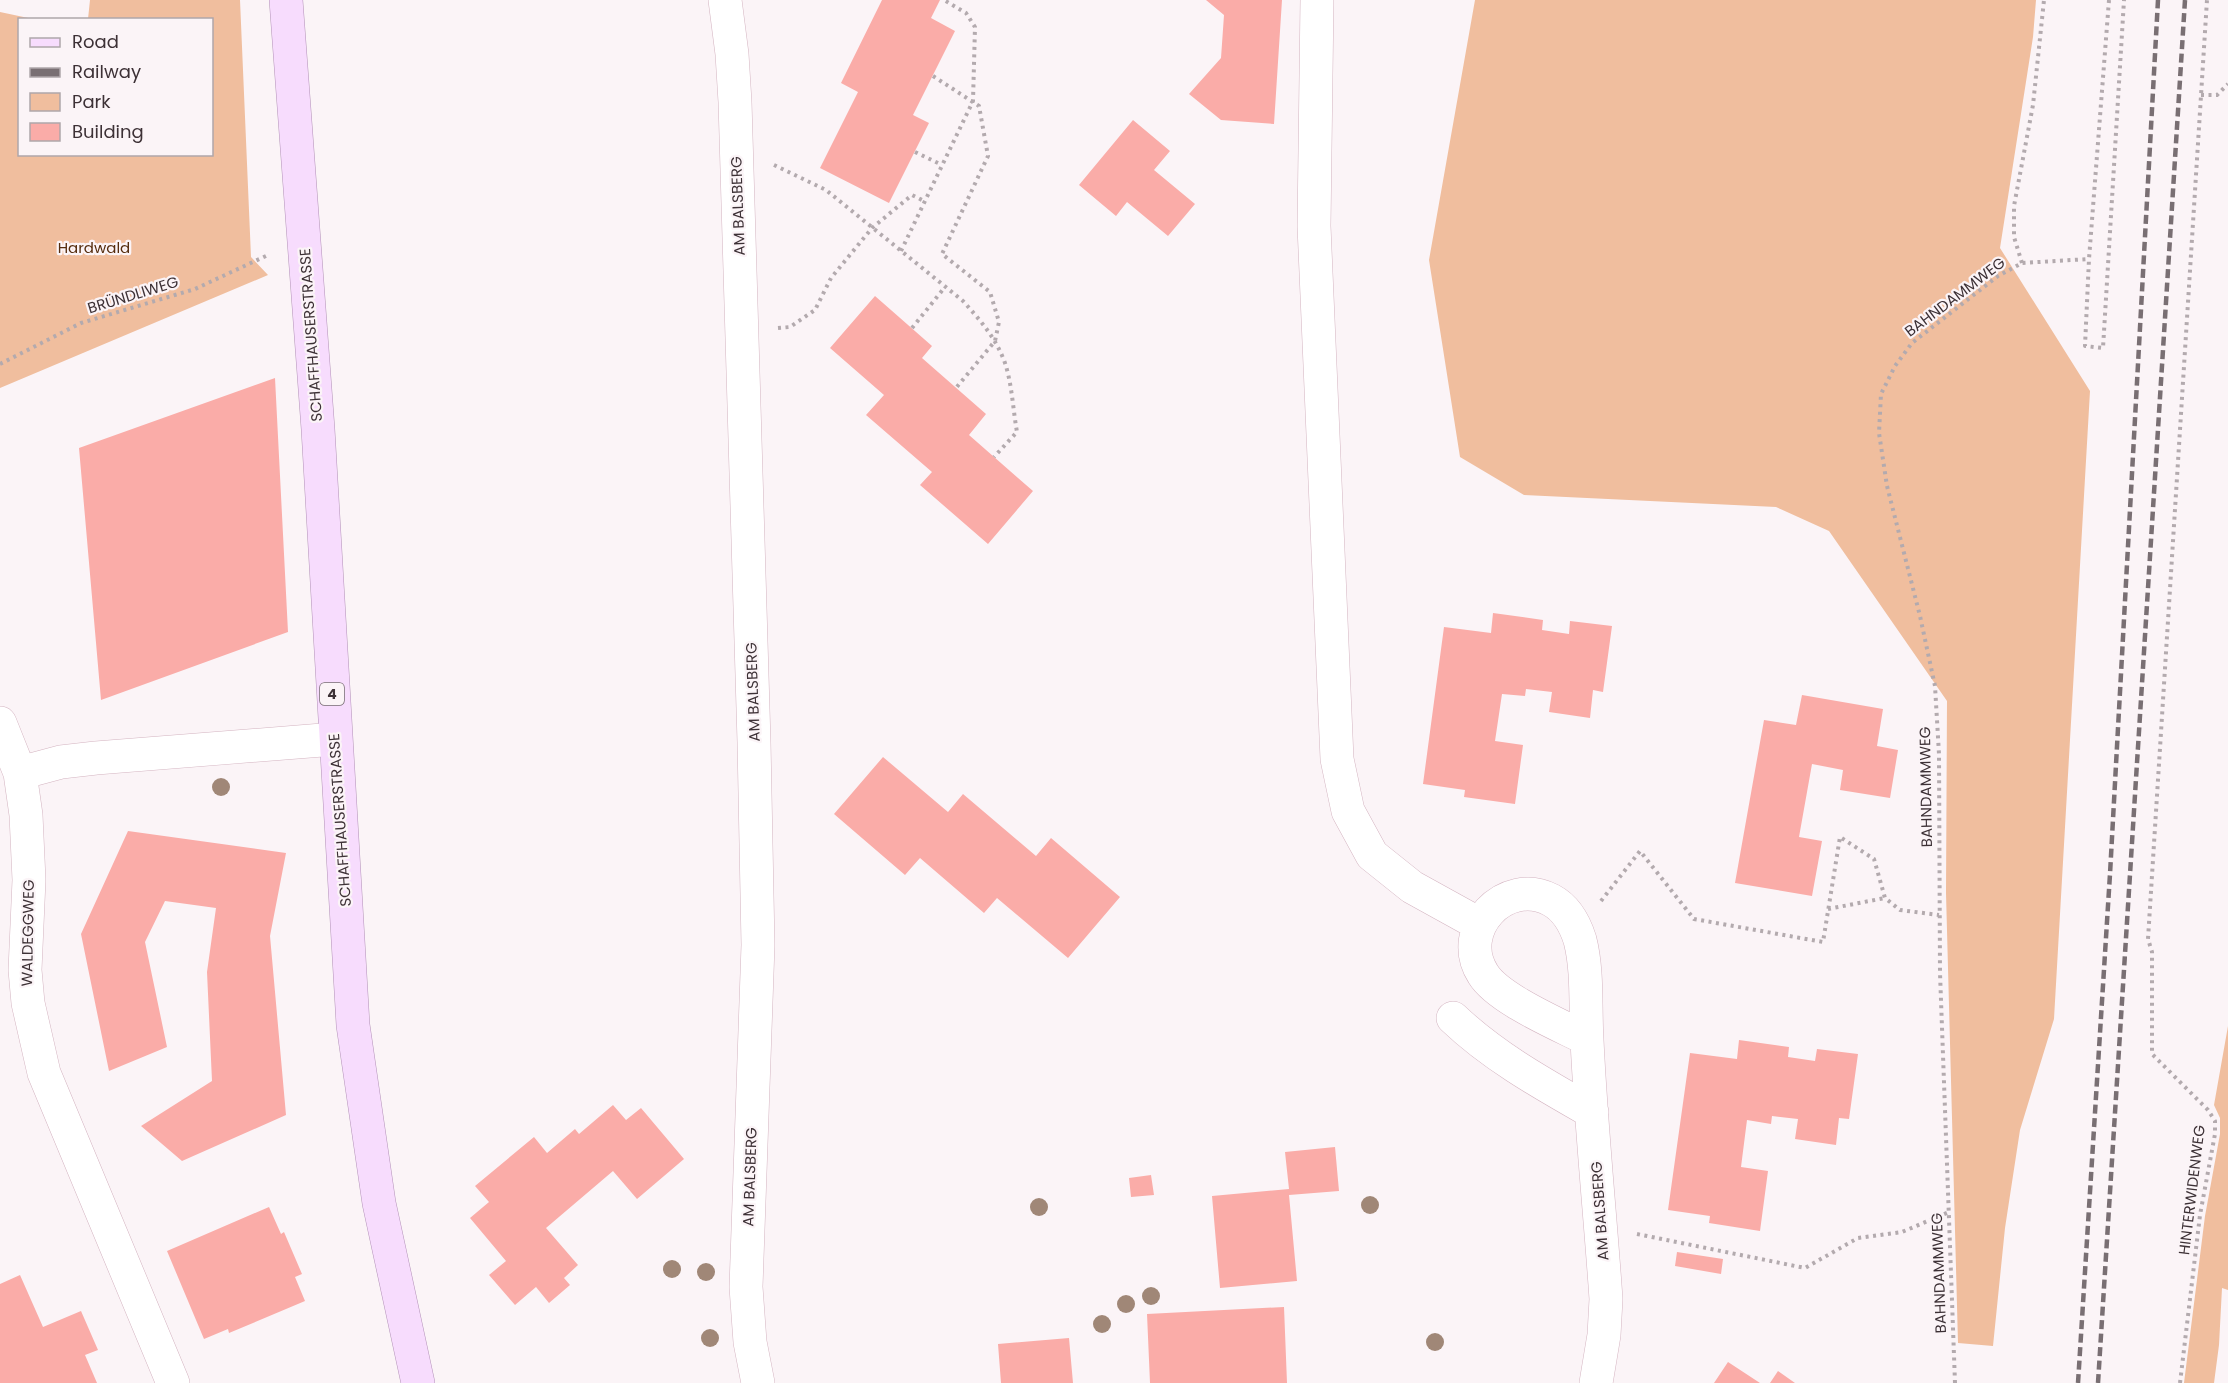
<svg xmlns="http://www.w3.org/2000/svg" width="2228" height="1383" viewBox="0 0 2228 1383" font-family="Poppins,sans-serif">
  <rect width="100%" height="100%" fill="#fbf4f7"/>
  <path fill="#f0be9e" d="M90,0h150l11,257 17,18 -268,113v-376l33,7 -13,1v134h192v-134l-124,-1z
    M1475,0h561l-3,37 -33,211 90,143 -36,628 -34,111 -15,98 -12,118 -35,-3 -12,-450 1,-192 -118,-170 -53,-24 -252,-12 -64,-38 -31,-197z
    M2228,1026v264l-6,-2 -3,57 -5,38h-30l21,-167 15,-82v-16l-6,-13z"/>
  <path fill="#faaca8" d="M882,0h58l-9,18 24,13 -42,84 16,8 -40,80 -69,-35 38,-76 -17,-9z
    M1206,0h76l-8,124 -53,-4 -32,-26 32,-36 3,-43z
    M1133,120l37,31 -16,19 41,34 -27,32 -41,-34 -11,14 -37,-31z
    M875,296l57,50 -10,12 64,56 -17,21 64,56 -45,53 -68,-59 12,-13 -66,-57 18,-20 -54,-47z
    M275,378l13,254 -187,68 -22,-252z
    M1493,613l50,7 -1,10 27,4 1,-13 42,5 -9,66 -10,-2 -3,28 -41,-6 3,-20 -26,-3 -1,7 -23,-2 -7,47 28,4 -8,59 -51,-7 1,-7 -42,-6 21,-157 47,6z
    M1802,695l81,14 -6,37 21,4 -8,48 -50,-8 3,-20 -31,-6 -13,73 23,4 -10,55 -77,-13 29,-163 32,5z
    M883,757l65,55 15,-18 73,62 15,-18 69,59 -52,61 -71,-60 -13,15 -64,-55 -15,17 -71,-61z
    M128,831l158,22 -16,83 16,179 -104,46 -41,-35 71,-45 -5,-109 9,-64 -51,-7 -20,41 22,105 -58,24 -28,-137z
    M1739,1040l50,7 -1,10 27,4 2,-12 41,5 -9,65 -10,-1 -3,27 -41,-6 3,-20 -26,-3 -1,8 -24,-4 -6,47 27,4 -8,60 -51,-8 1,-7 -42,-6 22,-157 47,6z
    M613,1105l13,15 15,-12 43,51 -47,40 -24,-28 -67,57 32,37 -14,13 6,7 -21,18 -13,-16 -21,18 -26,-30 17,-14 -36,-43 19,-16 -14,-16 59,-49 13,16 28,-24 4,5z
    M1335,1147l4,44 -50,4 8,86 -77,7 -8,-92 77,-7 -4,-37z
    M1151,1175l3,20 -23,2 -2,-19z
    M269,1207l12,27 3,-2 18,42 -7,3 10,24 -76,32 -1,-4 -24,10 -37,-88z
    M1677,1252l46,7 -2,15 -46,-8z
    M20,1275l23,52 38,-16 17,39 -13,5 12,28h-97v-99z
    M1284,1307l3,76h-137l-3,-69z
    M1069,1338l4,45h-72l-3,-39z
    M1728,1362l32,21h-46z
    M1778,1371l17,12h-25z"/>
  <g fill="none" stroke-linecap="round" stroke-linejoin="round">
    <defs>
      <path id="minor" d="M725,0l7,54 3,48 19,640 4,203 -12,342 4,55 8,41
        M1317,0l-3,226 23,533 11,52 24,44 40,32 67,37
        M0,723l20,50 6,42 3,65 -4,90 3,33 16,70 129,310
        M20,773l41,-11 35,-4 239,-19
        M1453,1018c41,39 90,66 139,94
        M1587,1039c-27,-14 -89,-40 -104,-65 -28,-44 22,-98 68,-74 15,8 24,24 29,40 8,31 5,67 7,100 4,86 13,172 19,259l-2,36 -8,48"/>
      <path id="major" d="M286,0l32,429 35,596 26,178 39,180"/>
    </defs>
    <use href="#minor" stroke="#d4b4c1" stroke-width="34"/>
    <use href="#major" stroke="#b291b7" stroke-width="34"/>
    <path stroke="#b3aaae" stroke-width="4" stroke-dasharray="3 4.5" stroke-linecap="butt" d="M2109,0l-20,259 -4,87 18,2 21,-348
      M933,76l46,30 9,50 -46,98 48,38 9,30 -4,19 -39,47
      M2201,95h16l11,-11
      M915,152l27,13
      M774,165l52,25 137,111c17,19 33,37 42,62 7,21 8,47 12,69l-23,25
      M901,251l72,-150 2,-74 -9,-14 -22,-13
      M2022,263l-8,-26v-31l19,-101 11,-105
      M778,328l12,-1 25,-17 16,-32 41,-50 40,-33 12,6
      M912,328l33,-41
      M0,364l81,-41 114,-34 73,-34
      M1601,901l39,-50 54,68 129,23 17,-105 34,22 11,39 15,12 39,5
      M1828,909l57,-11
      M1637,1234l168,34 53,-30 44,-6 47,-20
      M1955,1383l-15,-410 -1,-219 -4,-68 -15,-70 -33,-130 -8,-53 2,-39 14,-28 17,-23 86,-67 24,-13 67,-4
      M2180,1383l20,-168 15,-81v-13l-7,-11 -56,-56v-102l-4,-13 59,-939"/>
    <use href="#minor" stroke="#fff" stroke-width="33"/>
    <use href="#major" stroke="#f7dcfd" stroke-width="33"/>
    <path stroke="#796f73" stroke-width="4.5" stroke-dasharray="9 4.5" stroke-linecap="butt" d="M2078,1383l32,-509 48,-874
      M2098,1383l87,-1383"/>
  </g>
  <g fill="#a08777">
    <circle cx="221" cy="787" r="9"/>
    <circle cx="1370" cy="1205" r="9"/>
    <circle cx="1039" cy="1207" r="9"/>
    <circle cx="672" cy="1269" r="9"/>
    <circle cx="706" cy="1272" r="9"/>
    <circle cx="1151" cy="1296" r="9"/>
    <circle cx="1126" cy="1304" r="9"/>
    <circle cx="1102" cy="1324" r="9"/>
    <circle cx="710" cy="1338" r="9"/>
    <circle cx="1435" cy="1342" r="9"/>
  </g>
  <g text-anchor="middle" stroke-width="4.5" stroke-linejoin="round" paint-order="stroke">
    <rect fill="#fbf4f7" stroke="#766c70" stroke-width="1.5" x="320" y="683" width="24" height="22" rx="4.5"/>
    <g font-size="14" font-weight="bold" fill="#3d3136">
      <text x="332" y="699">4</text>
    </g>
    <g font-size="15" fill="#3d3136" stroke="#fbf4f7">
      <text transform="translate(738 206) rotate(-92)" y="5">AM BALSBERG</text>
      <text transform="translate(133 295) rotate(-17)" y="5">BRÜNDLIWEG</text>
      <text transform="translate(1955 297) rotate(-37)" y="5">BAHNDAMMWEG</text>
      <text transform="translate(311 335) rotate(-94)" y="5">SCHAFFHAUSERSTRASSE</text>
      <text transform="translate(753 692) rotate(-92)" y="5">AM BALSBERG</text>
      <text transform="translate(1926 787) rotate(-91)" y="5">BAHNDAMMWEG</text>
      <text transform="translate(340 820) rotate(-94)" y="5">SCHAFFHAUSERSTRASSE</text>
      <text transform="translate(28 933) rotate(-89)" y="5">WALDEGGWEG</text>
      <text transform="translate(750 1177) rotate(-88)" y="5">AM BALSBERG</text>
      <text transform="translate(2192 1190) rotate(-83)" y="5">HINTERWIDENWEG</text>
      <text transform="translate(1600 1211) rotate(-94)" y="5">AM BALSBERG</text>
      <text transform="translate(1939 1273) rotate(-92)" y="5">BAHNDAMMWEG</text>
    </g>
    <g font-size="15" fill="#562d0e" stroke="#fbf4f7">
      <text x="94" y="253">Hardwald</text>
    </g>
  </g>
  <rect x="18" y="18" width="195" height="138" fill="#fbf4f7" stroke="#afa6aa" stroke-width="1.5"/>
  <rect x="30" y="38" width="30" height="9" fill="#f7dcfd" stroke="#afa6aa" stroke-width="1.5"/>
  <text x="72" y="48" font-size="18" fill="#3d3136">Road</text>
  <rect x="30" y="68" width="30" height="9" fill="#796f73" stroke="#afa6aa" stroke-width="1.5"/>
  <text x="72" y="78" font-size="18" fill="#3d3136">Railway</text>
  <rect x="30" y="93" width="30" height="18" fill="#f0be9e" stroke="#afa6aa" stroke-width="1.5"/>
  <text x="72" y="108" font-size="18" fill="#3d3136">Park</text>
  <rect x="30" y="123" width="30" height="18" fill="#faaca8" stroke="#afa6aa" stroke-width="1.5"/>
  <text x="72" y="138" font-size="18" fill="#3d3136">Building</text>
</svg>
